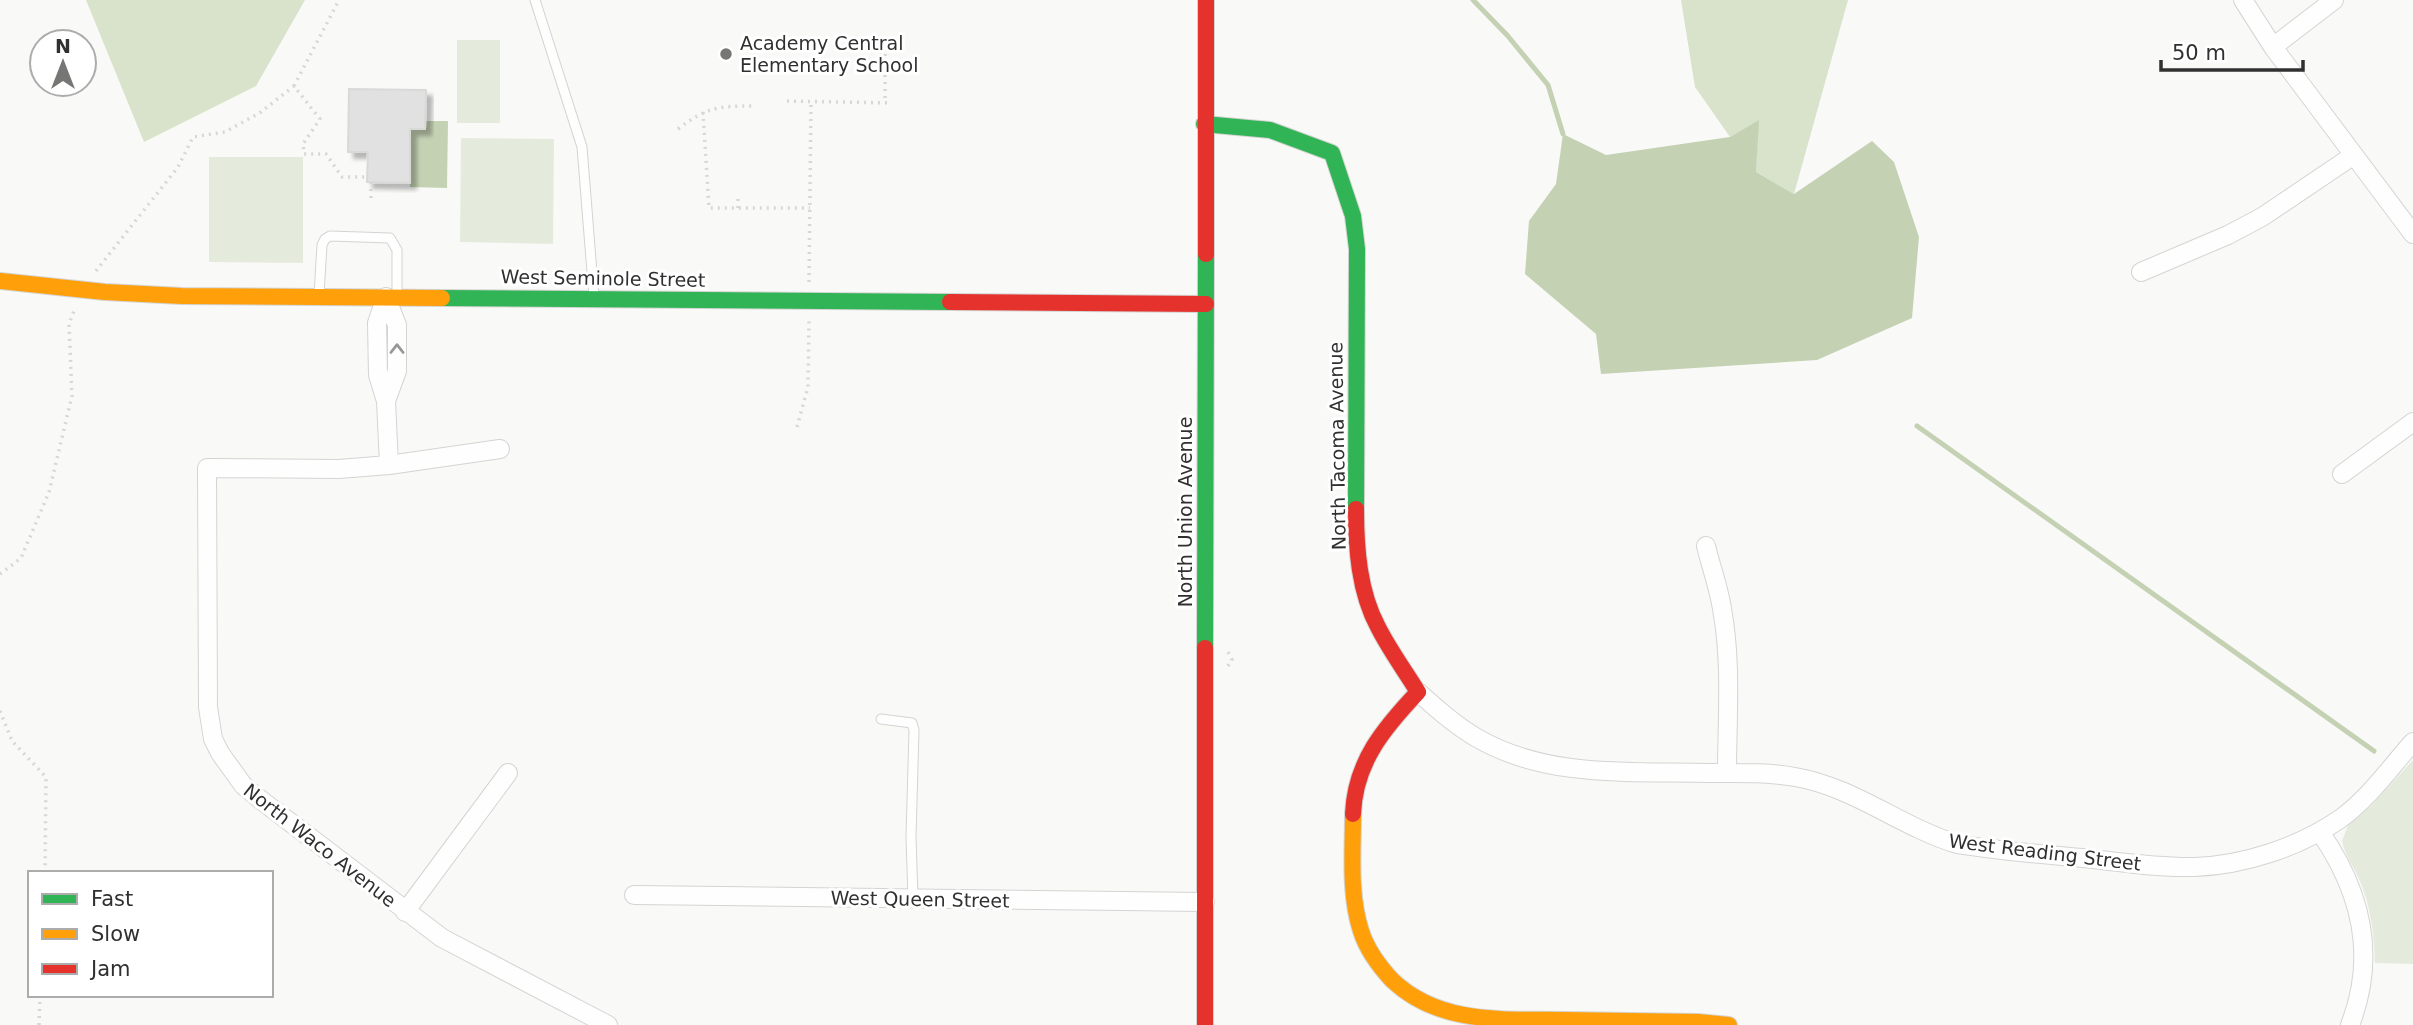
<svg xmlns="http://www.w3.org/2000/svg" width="2413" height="1025" viewBox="0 0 2413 1025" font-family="'DejaVu Sans',sans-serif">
  <defs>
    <filter id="shadow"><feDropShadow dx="6" dy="6" stdDeviation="2" flood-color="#0004"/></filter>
  </defs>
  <rect width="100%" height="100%" fill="#f9f9f8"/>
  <path fill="#e5ebdc" d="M457,40h43v83h-43z
    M461,138l93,1 -1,105 -93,-2z
    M209,157h94v106l-94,-1z
    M2413,760v204l-38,-1c-1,-28 -4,-56 -15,-82 -6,-14 -15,-25 -18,-40l6,-16 22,-18z"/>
  <path fill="#d9e3cb" d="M86,0h219l-49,86 -112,56z
    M1681,0h167l-54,194 -38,-22 2,-51 -28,16 -35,-50z"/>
  <path fill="#c4d1b3" d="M1759,120l-3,52 38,22 78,-53 22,21 25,75 -7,81 -95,42 -216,14 -5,-40 -71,-60 4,-53 27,-37 7,-50 43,21 124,-18z
    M425,121h23l-1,67 -37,-1v-58h15z"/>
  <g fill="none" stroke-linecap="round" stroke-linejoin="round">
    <path stroke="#c4d1b3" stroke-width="5" d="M1473,0l34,35 41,50 15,49
      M1917,426l457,325"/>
  </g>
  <path fill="#e0e1e0" stroke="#d9dad8" stroke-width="2" filter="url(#shadow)" d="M349,89l77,1 -1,39h-15v54l-43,-1 1,-30h-20z"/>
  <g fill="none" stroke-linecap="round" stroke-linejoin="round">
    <defs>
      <path id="lane" d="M535,0l47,147 12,150
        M319,295l3,-50 3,-6 5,-3 60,2 7,12v47
        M881,719l31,4 2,7 -3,107 2,62"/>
      <path id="street" d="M2243,0l30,47 140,187
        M2273,47l61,-47
        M2141,272l87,-37 34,-18 92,-62
        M386,297l-9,26 1,52 8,26 3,64
        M386,297l11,28v46l-11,30
        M500,449l-111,16 -50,4 -132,-1 1,239 5,32 7,14 23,32 18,15 181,138 166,87
        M2342,474l71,-52
        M1706,546c5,21 13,42 16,63 10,54 5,110 5,164
        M1418,692c19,17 37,33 59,46 71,41 155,33 233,35 29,0 57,-1 85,4 59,10 106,50 162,67 41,7 84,10 126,14 37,4 75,10 112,9 50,-2 104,-20 145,-48 29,-21 49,-50 73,-77
        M2320,832c41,59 57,124 30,193
        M634,895l571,7
        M405,912l103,-139"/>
      <path id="fast" d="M1204,124l66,6 62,23 21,63 4,33 -1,260
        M442,298l508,4
        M1205,648l1,-394"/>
      <path id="slow" d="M0,281l105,11 77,4 260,2
        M1353,814c0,38 -4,81 8,117 6,19 18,35 31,49 47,45 111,39 172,40 45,1 89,1 134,2l31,3"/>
      <path id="jam" d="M1206,254v-254
        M950,302l256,2
        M1353,814c2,-52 31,-86 65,-122 -13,-21 -29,-43 -40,-65 -19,-35 -22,-79 -22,-118
        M1205,1025v-377"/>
    </defs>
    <use href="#lane" stroke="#d4d4d2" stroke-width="11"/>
    <use href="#street" stroke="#d4d4d2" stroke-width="20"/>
    <use href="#fast" stroke="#d4d4d2" stroke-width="18"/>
    <use href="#slow" stroke="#d4d4d2" stroke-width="18"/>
    <use href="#jam" stroke="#d4d4d2" stroke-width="18"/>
    <path stroke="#d7d7d6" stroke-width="3.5" stroke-dasharray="2 5" stroke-linecap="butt" d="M885,54v49
      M294,86l45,-86
      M787,101l105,2
      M703,112l6,96h101
      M678,129c29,-22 40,-23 76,-23
      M371,182v21
      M738,208v-10
      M96,271l82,-104 15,-30 32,-5 36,-20 33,-26 26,33 -17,25 1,10h22l16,23h26
      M809,282l2,-180
      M797,427l11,-40 1,-66
      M0,574l21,-16 28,-66 23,-96 -3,-72 6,-16
      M1228,666l4,-6 -4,-8
      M0,711l12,30 34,36 -1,96
      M39,1025l1,-30"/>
    <use href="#lane" stroke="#fefefe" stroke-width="9"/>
    <use href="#street" stroke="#fefefe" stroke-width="18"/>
    <use href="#fast" stroke="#30b455" stroke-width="16"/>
    <use href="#slow" stroke="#ff9f0a" stroke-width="16"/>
    <use href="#jam" stroke="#e5322d" stroke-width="16"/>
  </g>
  <defs><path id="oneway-chevron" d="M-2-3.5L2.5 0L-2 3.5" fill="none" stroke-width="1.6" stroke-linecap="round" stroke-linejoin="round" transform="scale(1.75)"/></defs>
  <use stroke="#969796" href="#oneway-chevron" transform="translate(397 349) rotate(-90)"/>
  <circle fill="#767675" stroke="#fff" stroke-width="2.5" cx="726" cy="54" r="7"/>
  <g text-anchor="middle" stroke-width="6" stroke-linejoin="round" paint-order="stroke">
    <g font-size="19" fill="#2f302f" stroke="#fff" text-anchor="start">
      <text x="740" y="50">Academy Central<tspan x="740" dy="22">Elementary School</tspan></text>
    </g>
    <g font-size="19" fill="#2f302f" stroke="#fff">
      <text transform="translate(603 278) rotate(1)" y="7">West Seminole Street</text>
      <text transform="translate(1337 446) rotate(-91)" y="7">North Tacoma Avenue</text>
      <text transform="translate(1185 512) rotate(-90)" y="7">North Union Avenue</text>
      <text transform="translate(320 845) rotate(38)" y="7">North Waco Avenue</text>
      <text transform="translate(2045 852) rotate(7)" y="7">West Reading Street</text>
      <text transform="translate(920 899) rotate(1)" y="7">West Queen Street</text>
    </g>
  </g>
  <rect x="28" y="871" width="245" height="126" fill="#ffffff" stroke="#acacac" stroke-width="2"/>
  <rect x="42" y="894" width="35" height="10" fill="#30b455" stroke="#acacac" stroke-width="2"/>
  <text x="91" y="906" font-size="21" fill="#2f302f">Fast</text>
  <rect x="42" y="929" width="35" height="10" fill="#ff9f0a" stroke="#acacac" stroke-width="2"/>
  <text x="91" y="941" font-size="21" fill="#2f302f">Slow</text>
  <rect x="42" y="964" width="35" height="10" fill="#e5322d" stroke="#acacac" stroke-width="2"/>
  <text x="91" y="976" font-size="21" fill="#2f302f">Jam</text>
  <g transform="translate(63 63)"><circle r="33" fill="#ffffff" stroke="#acacac" stroke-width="2"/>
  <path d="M0-5L12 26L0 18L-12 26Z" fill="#767675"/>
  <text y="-10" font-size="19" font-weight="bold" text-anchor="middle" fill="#2f302f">N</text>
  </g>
  <path d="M2161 60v10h142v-10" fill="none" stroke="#2f302f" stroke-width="3.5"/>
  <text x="2172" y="60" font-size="21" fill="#2f302f" stroke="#ffffff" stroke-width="5" paint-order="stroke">50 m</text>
</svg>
